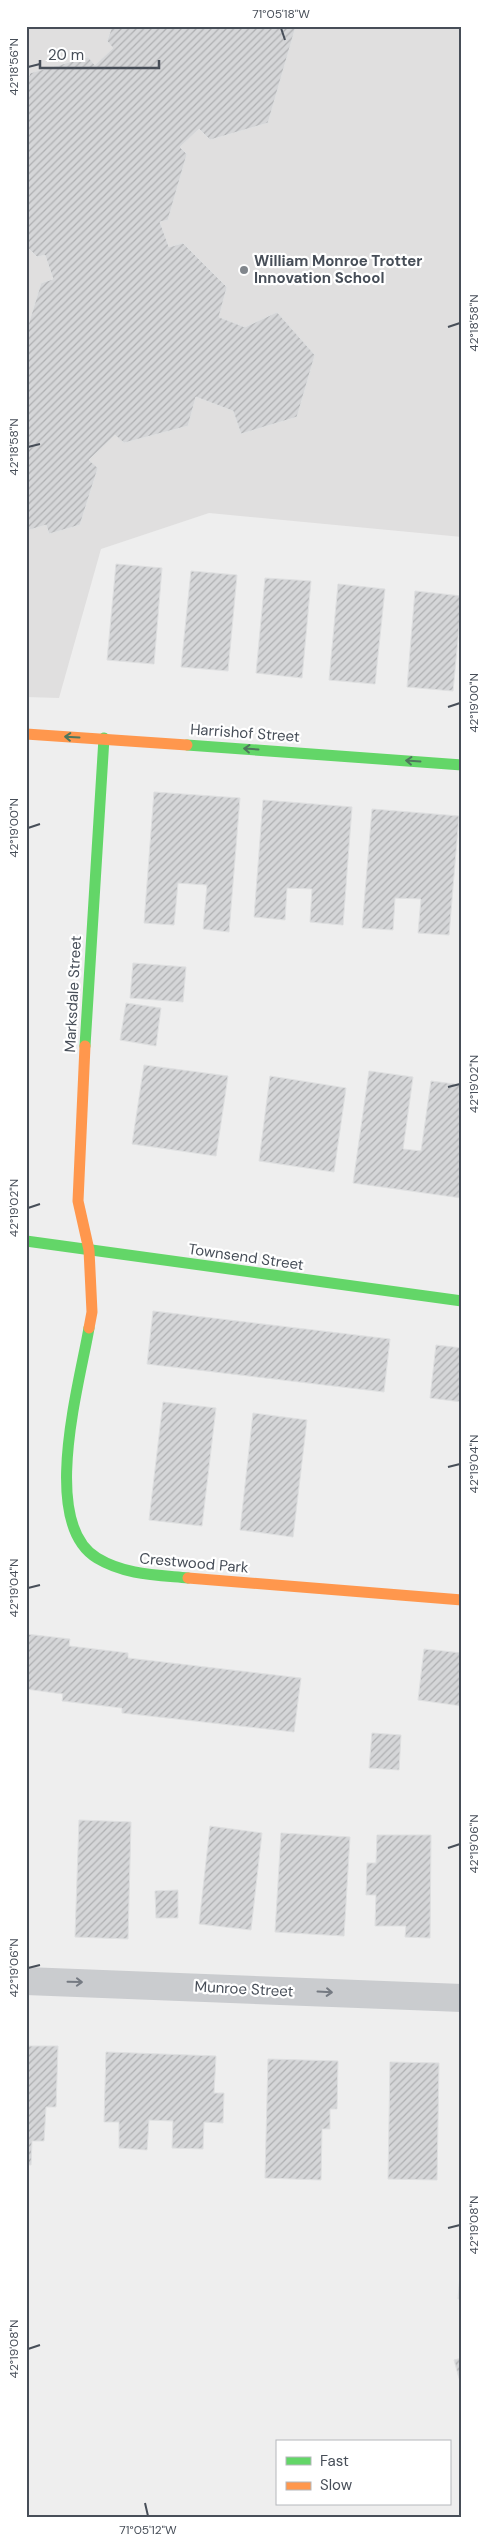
<svg xmlns="http://www.w3.org/2000/svg" width="488" height="2543" viewBox="0 0 488 2543" font-family="'DM Sans',sans-serif">
  <defs>
    <pattern id="building-hatch" width="6" height="6" patternUnits="userSpaceOnUse" patternTransform="scale(1.25)"><rect width="6" height="6" fill="#d5d6d8"/><path d="M-1 1l2-2M0 6l6-6M5 7l2-2" fill="none" stroke="#afb0b2"/></pattern>
  </defs>
  <rect width="100%" height="100%" fill="#eee"/>
  <path fill="#e0dfdf" d="M26,26h436v511l-253,-24 -108,36 -42,149 -33,-1z"/>
  <path fill="url(#building-hatch)" stroke="#dfe0e1" d="M112,26h184l-28,97 -58,17 -11,-11 -19,18 7,7 -19,66 -8,2 9,25 14,-4 44,44 -8,30 26,10 32,-15 38,43 -18,62 -56,17 -8,-23 -37,-14 -8,29 -64,17 -9,-8 -26,25 9,8 -18,57 -31,9 -3,-9 -20,6v-199l15,-49 12,-4 -8,-24 -8,2 -11,-11v-160l4,-13 58,-16 7,8 18,-17 -6,-7z
    M116,564l46,4 -8,96 -47,-4z
    M191,571l46,4 -9,96 -47,-4z
    M265,578l46,3 -9,97 -46,-5z
    M338,584l47,5 -10,95 -46,-4z
    M415,591l47,5 -9,95 -46,-4z
    M154,792l86,6 -11,134 -26,-3 4,-44 -29,-2 -4,42 -30,-2z
    M263,800l89,7 -9,118 -33,-3 2,-33 -25,-1 -2,32 -31,-3z
    M372,809l87,7 -10,119 -31,-2 3,-34 -26,-1 -2,32 -31,-2z
    M133,963l53,4 -3,35 -53,-4z
    M126,1003l35,5 -5,38 -36,-6z
    M144,1065l84,11 -12,80 -84,-12z
    M369,1071l44,6 -10,72 18,2 10,-70 31,4 -1,113 -108,-15z
    M270,1076l76,12 -12,84 -75,-11z
    M153,1311l237,28 -6,53 -237,-28z
    M436,1345l26,3v54l-32,-4z
    M163,1402l53,6 -14,118 -53,-6z
    M253,1413l54,7 -14,117 -53,-7z
    M26,1634l44,5 -1,7 59,7v5l173,20 -7,54 -172,-19v-5l-60,-7 1,-7 -37,-5z
    M424,1649l38,4v53l-44,-6z
    M372,1733l29,2 -2,35 -30,-2z
    M79,1820l52,2 -3,117 -53,-2z
    M210,1826l52,7 -11,97 -52,-6z
    M281,1833l69,4 -6,99 -69,-4z
    M377,1835h54l-1,103 -25,-1 1,-11h-31l1,-31h-10l1,-32h9z
    M178,1890v28h-22l-1,-27z
    M26,2046h32l-2,61h-10l-2,34h-12l-1,24h-5z
    M106,2052l110,4 -2,37h10l-1,30 -19,-1 -1,27 -31,-1 1,-27 -24,-1 -2,30 -28,-2v-26h-15z
    M268,2059l70,2 -1,48h-7v20h-8l-1,51 -56,-2z
    M390,2062l49,1 -2,117 -49,-1z
    M462,2250v49h-4z
    M462,2358v31l-8,-29z"/>
  <g fill="none" stroke-linecap="round" stroke-linejoin="round">
    <path stroke="#cacccf" stroke-width="28" d="M26,1981l436,17"/>
    <path stroke="#63d668" stroke-width="11" d="M187,745l275,20
      M85,1046l19,-308
      M26,1241l436,60
      M89,1328c-9,54 -50,195 8,230 28,17 60,17 91,20"/>
    <path stroke="#ff974d" stroke-width="11" d="M26,734l161,11
      M85,1046l-7,155 11,49 3,62 -3,16
      M188,1578l274,22"/>
  </g>
  <defs><path id="oneway-shaft" d="M-6 0H5M1.5-3L5.5 0L1.5 3" fill="none" stroke-width="1.6" stroke-linecap="round" stroke-linejoin="round" transform="scale(1.25)"/></defs>
  <g stroke="#4f775d">
    <use href="#oneway-shaft" transform="translate(72 737) rotate(-177)"/>
    <use href="#oneway-shaft" transform="translate(251 749) rotate(-176)"/>
    <use href="#oneway-shaft" transform="translate(413 761) rotate(-176)"/>
  </g>
  <g stroke="#757a82">
    <use href="#oneway-shaft" transform="translate(75 1982) rotate(1)"/>
    <use href="#oneway-shaft" transform="translate(325 1992) rotate(3)"/>
  </g>
  <path fill="none" stroke="#474e58" stroke-width="2" d="M281,28l4,12M28,67l12,-3M448,327l12,-4M28,447l12,-3M448,707l12,-4M28,828l12,-4M448,1087l12,-3M28,1208l12,-4M448,1467l12,-3M28,1588l12,-3M448,1848l12,-4M28,1968l12,-3M448,2228l12,-3M28,2349l12,-4M145,2503l3,13"/>
  <circle fill="#81868c" stroke="#fff" stroke-width="2" cx="244" cy="270" r="5"/>
  <g text-anchor="middle" stroke-width="4.5" stroke-linejoin="round" paint-order="stroke">
    <g font-size="15" font-weight="bold" fill="#474e58" stroke="#fff" text-anchor="start">
      <text x="254" y="266">William Monroe Trotter<tspan x="254" dy="17">Innovation School</tspan></text>
    </g>
    <g font-size="15" fill="#474e58" stroke="#fff">
      <text transform="translate(245 733) rotate(4)" y="5">Harrishof Street</text>
      <text transform="translate(73 994) rotate(-87)" y="5">Marksdale Street</text>
      <text transform="translate(246 1257) rotate(8)" y="5">Townsend Street</text>
      <text transform="translate(194 1563) rotate(5)" y="5">Crestwood Park</text>
      <text transform="translate(244 1989) rotate(3)" y="5">Munroe Street</text>
    </g>
  </g>
  <rect width="488" height="2543" fill="none" stroke="#ffffff" stroke-width="55"/>
  <rect x="276" y="2440" width="175" height="65" fill="#ffffff" stroke="#b5b8bc"/>
  <rect x="286" y="2457" width="25" height="8" fill="#63d668" stroke="#b5b8bc"/>
  <text x="320" y="2466" font-size="15" fill="#474e58">Fast</text>
  <rect x="286" y="2482" width="25" height="8" fill="#ff974d" stroke="#b5b8bc"/>
  <text x="320" y="2490" font-size="15" fill="#474e58">Slow</text>
  <path d="M40 60v8h119v-8" fill="none" stroke="#474e58" stroke-width="2.5"/>
  <text x="48" y="60" font-size="15" fill="#474e58" stroke="#ffffff" stroke-width="4" paint-order="stroke">20 m</text>
  <rect x="28" y="28" width="432" height="2488" fill="none" stroke="#474e58" stroke-width="2"/>
  <g font-size="12" text-anchor="middle" fill="#474e58">
    <text x="281" y="18">71°05'18"W</text>
    <text transform="translate(14 67) rotate(-90)" y="4">42°18'56"N</text>
    <text transform="translate(474 323) rotate(-90)" y="4">42°18'58"N</text>
    <text transform="translate(14 447) rotate(-90)" y="4">42°18'58"N</text>
    <text transform="translate(474 703) rotate(-90)" y="4">42°19'00"N</text>
    <text transform="translate(14 828) rotate(-90)" y="4">42°19'00"N</text>
    <text transform="translate(474 1084) rotate(-90)" y="4">42°19'02"N</text>
    <text transform="translate(14 1208) rotate(-90)" y="4">42°19'02"N</text>
    <text transform="translate(474 1464) rotate(-90)" y="4">42°19'04"N</text>
    <text transform="translate(14 1588) rotate(-90)" y="4">42°19'04"N</text>
    <text transform="translate(474 1844) rotate(-90)" y="4">42°19'06"N</text>
    <text transform="translate(14 1968) rotate(-90)" y="4">42°19'06"N</text>
    <text transform="translate(474 2225) rotate(-90)" y="4">42°19'08"N</text>
    <text transform="translate(14 2349) rotate(-90)" y="4">42°19'08"N</text>
    <text x="148" y="2534">71°05'12"W</text>
  </g>
</svg>
